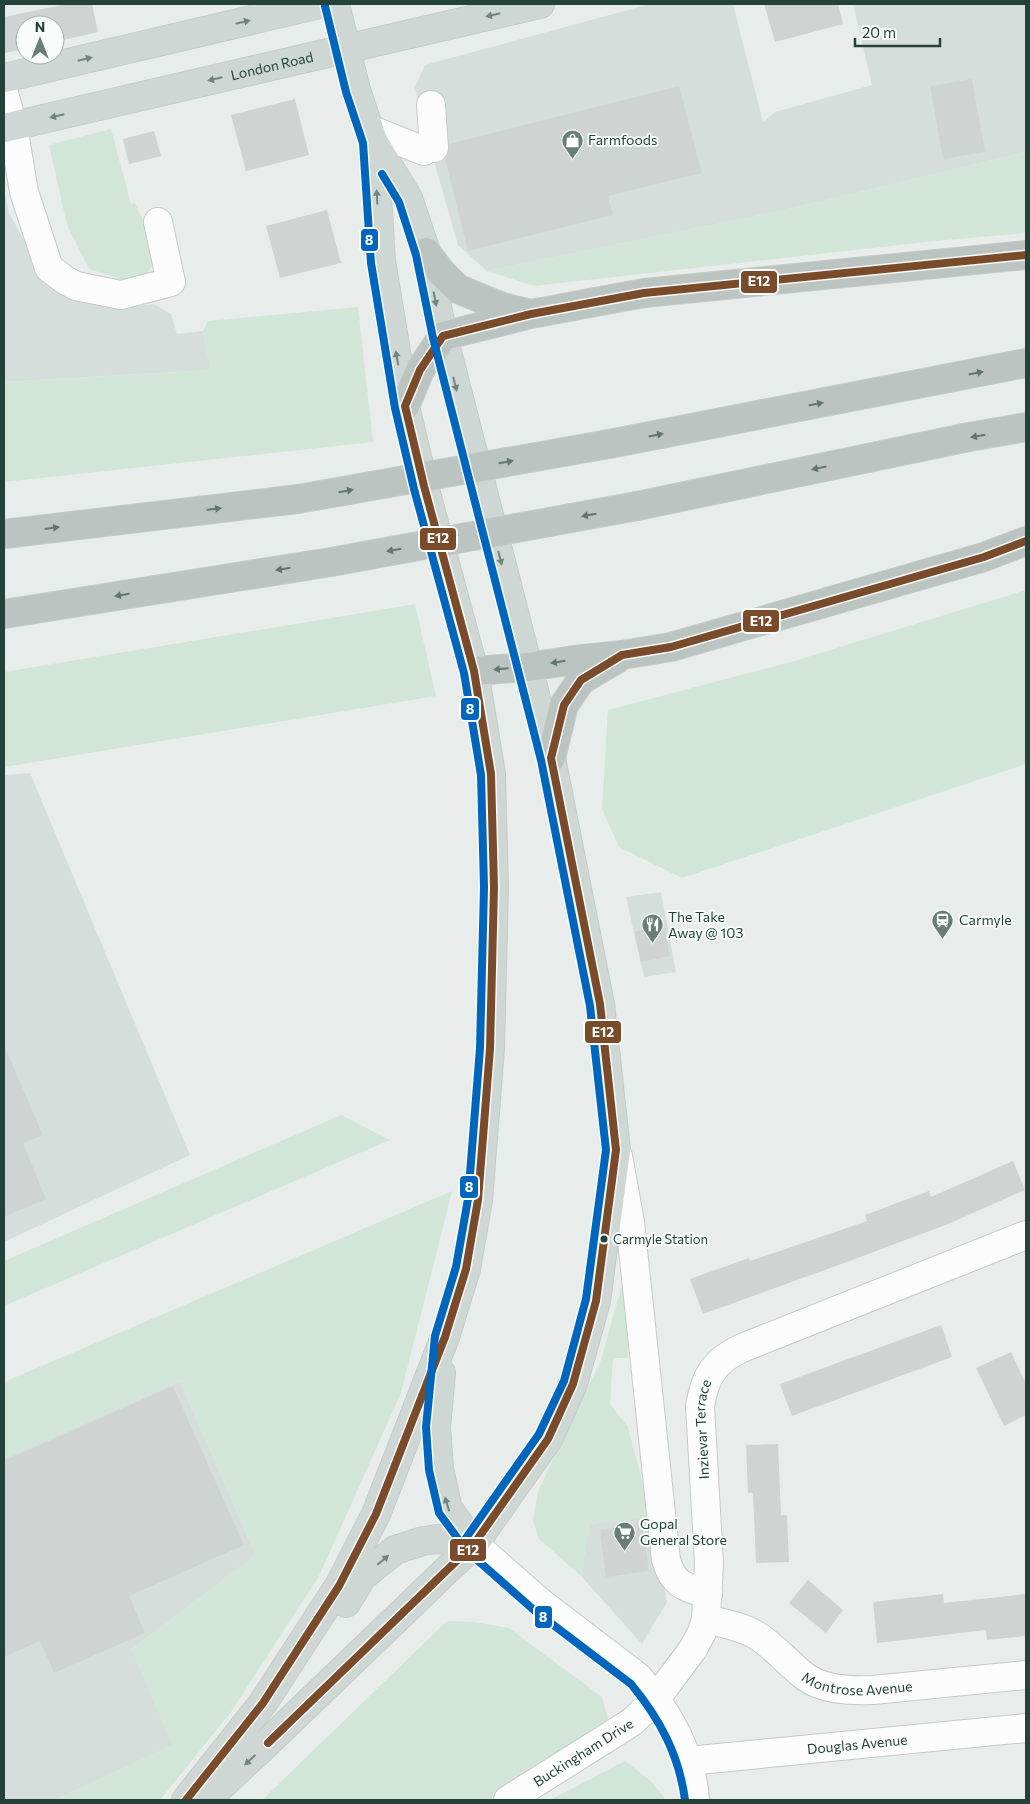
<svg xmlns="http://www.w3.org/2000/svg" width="1030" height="1804" viewBox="0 0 1030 1804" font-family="Commissioner,sans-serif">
  <rect width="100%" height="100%" fill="#e8edeb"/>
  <path fill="#d6dedb" d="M650,4h83l30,118 12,-10 97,-27 -19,-81h173v148l-241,58 -298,61 -29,-26 -36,-125 -7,-33 10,-22z
    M4,190l5,23 30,54 57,37 29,3 29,-3 17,10 6,20 26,-3 8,39 -207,12z
    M30,773l160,382 -186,87v-467z
    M661,892l15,80 -32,5 -18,-80z
    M180,1381l76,174 -124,94 41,96 -118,55h-51v-342z
    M651,1516l16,86 -25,42 -61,-68 8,-52z"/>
  <path fill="#d1e6d8" d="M111,129l20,75 4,-1 20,45 -2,17 -8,10 -22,5 -34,-11 -22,-44 -18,-80z
    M1026,152v81l-91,8 -401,45 -47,-15 298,-61z
    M358,307l15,135 -369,40v-100l207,-12 -8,-39 5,-10z
    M1026,590v174l-344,114 -63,-31 -17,-38 6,-99 183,-48z
    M415,604l21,92 -432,71v-95z
    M341,1115l49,25 -386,166v-45z
    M452,1191l-51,202 -82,183 -88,136 -71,88h-105l118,-55 -41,-96 124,-94 -76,-174 -176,77v-76z
    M622,1284l3,2 3,72h-15l-3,46 18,23 23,89 -62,8 -8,52 -42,-37 -6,-19 5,-29 63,-131z
    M447,1621l27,1 35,6 93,69 8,29 -121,74h-227z
    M625,1761l26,20 13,16 1,3h-115z"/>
  <path fill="#cfd4d2" d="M66,4h26l6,28 -43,10v-17h-30v24l-21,4v-36z
    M764,4h74l5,20 -68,18z
    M972,79l13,73 -42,7 -13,-73z
    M679,86l23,87 -94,23 5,19 -145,36 -23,-92 3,-5 1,-10z
    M295,99l14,56 -63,16 -15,-56z
    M154,131l7,25 -32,8 -6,-25z
    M327,210l14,53 -61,15 -14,-52z
    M664,925l6,31 -29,6 -7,-30z
    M4,1045l39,90 -20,8 23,56 -42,18z
    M1013,1161l12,29 -77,34 -101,38 -144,52 -13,-35 59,-21 1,3 117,-40 -2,-6 64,-24 2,6z
    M941,1325l11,32 -160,59 -12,-32z
    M1011,1352l15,32v31l-22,11 -28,-58z
    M173,1386l71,159 -115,51 16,37 -91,40 -14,-32 -36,16v-196z
    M778,1444l3,71h6l2,47 -33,1 -3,-70h-5l-2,-48z
    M642,1524l7,47 -43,6 -6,-47z
    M808,1580l35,30 -17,23 -37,-30z
    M943,1594l1,9 82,-9v42l-39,4 -1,-10 -109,13 -4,-41z"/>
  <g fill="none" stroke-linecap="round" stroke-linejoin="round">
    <defs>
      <g id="street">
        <path d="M4,93l9,33 11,66 25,76 16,12 11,6 45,9 50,-13 -13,-60"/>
        <path d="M431,105l3,43"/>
        <path d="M369,129l55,22"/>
        <path d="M618,1156l12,66 36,338c8,26 19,27 42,34"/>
        <path d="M474,1544l67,59 97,74c30,34 54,77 57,123"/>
        <path id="s1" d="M706,1619c16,4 35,7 50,16 18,11 31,27 47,40 18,15 47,16 70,15l153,-15"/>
        <path id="s2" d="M688,1761l338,-33"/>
        <path id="s3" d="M508,1800l124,-78 23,-22 38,-51 9,-17 4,-13 3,-56 -9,-157c5,-30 14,-45 42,-58l284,-113"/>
      </g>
      <g id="primary">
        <path d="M4,78l316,-74"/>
        <path id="s4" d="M4,128l536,-124"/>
        <path d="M441,1373l-5,54 3,42 9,40 26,35"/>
        <path d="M346,1603l16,-26 33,-27 28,-9 15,-2 36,5"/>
        <path d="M186,1800l77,-97 76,-117 37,-72 69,-177 21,-68 12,-69 12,-151 4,-162 -3,-113 -17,-103 -50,-185 -19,-80 -24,-145 -7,-116"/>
        <path d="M206,1800l62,-58 206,-198 74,-105 25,-55 23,-83 20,-151 -16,-146 -49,-246 -23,-91 -85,-331 -17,-84 -18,-54 -35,-57 -17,-51 -21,-86"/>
      </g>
      <path id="highway" d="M426,252l15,20 17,17 44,18 29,7
        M405,406l15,-36 23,-34 88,-22 113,-21 382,-38
        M609,444l417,-81
        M637,506l332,-69 57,-10
        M4,534l294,-35
        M4,614l327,-52
        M474,671l54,-4 46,-7 48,-5 49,-8 313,-90 42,-16
        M551,758l13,-53 17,-25 36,-21"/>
    </defs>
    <use href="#street" stroke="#c5cac8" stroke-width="30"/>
    <use href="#primary" stroke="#c3ccc9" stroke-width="30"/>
    <use href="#highway" stroke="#c3ccc9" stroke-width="30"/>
    <use href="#street" stroke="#fcfcfc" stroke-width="28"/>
    <use href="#primary" stroke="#cfd7d5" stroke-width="28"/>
    <use href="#highway" stroke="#bcc4c2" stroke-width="28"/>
    <defs>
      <path id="highway-bridge" d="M298,499l311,-55
        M331,562l306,-56"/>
    </defs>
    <use href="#highway-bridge" stroke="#c3ccc9" stroke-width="30" stroke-linecap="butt"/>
    <use href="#highway-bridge" stroke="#bcc4c2" stroke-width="28"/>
    <defs>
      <path id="bus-1" d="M268,1743l206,-199 74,-105 25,-55 23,-83 20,-151 -16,-146 -49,-246 13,-53 17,-25 41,-25 49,-8 313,-90 42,-16
        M186,1800l77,-97 76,-117 37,-72 69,-177 21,-68 12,-69 12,-151 4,-162 -3,-113 -17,-103 -50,-185 -19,-80 15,-36 23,-34 88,-22 113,-21 382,-38"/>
      <path id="bus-2" d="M325,6l21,86 17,51 8,120 24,145 19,81 50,184 17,102 3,112 -4,161 -12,151 -12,68 -21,69 -9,91 3,43 10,43 28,38 68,60 96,73c29,35 48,71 54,116
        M382,174l17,28 17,53 17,83 108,422 49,246 16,144 -20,149 -22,82 -25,53 -73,104"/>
    </defs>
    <use href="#bus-1" stroke="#f7fbf9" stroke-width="11"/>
    <use href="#bus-2" stroke="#f7fbf9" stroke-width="11"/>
    <use href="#bus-1" stroke="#7a4b2a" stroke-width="8"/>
    <use href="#bus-2" stroke="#0065bd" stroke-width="8"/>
  </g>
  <defs><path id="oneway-solid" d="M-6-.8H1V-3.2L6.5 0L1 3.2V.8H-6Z" transform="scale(1.25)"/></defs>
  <g fill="#718580">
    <use href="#oneway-solid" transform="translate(493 15) rotate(167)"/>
    <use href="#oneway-solid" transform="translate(243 22) rotate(-13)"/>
    <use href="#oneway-solid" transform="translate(85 59) rotate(-13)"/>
    <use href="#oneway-solid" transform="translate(215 79) rotate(167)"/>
    <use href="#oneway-solid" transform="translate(57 116) rotate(167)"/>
    <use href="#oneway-solid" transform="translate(377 197) rotate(-93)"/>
    <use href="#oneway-solid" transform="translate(435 299) rotate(79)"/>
    <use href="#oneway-solid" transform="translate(397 358) rotate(-100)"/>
    <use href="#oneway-solid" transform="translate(455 384) rotate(76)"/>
    <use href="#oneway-solid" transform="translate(500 558) rotate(76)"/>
    <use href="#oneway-solid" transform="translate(447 1504) rotate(-107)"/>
    <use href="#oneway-solid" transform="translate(383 1560) rotate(-40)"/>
    <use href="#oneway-solid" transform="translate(250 1760) rotate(137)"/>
  </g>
  <g fill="#617670">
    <use href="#oneway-solid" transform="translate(976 373) rotate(-11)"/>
    <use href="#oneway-solid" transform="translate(816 404) rotate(-11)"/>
    <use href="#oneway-solid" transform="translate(656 435) rotate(-11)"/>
    <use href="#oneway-solid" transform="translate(978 436) rotate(170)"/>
    <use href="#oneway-solid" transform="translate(506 462) rotate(-10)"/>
    <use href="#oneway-solid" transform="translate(819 468) rotate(168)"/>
    <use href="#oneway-solid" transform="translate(346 491) rotate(-10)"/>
    <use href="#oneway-solid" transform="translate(214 509) rotate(-7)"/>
    <use href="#oneway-solid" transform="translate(589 515) rotate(170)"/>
    <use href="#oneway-solid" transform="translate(52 528) rotate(-7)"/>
    <use href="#oneway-solid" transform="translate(394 550) rotate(170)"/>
    <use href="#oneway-solid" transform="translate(283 569) rotate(171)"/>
    <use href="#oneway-solid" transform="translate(122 595) rotate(171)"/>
    <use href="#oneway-solid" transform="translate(558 662) rotate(171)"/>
    <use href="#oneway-solid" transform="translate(501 669) rotate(175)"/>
  </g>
  <defs>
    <symbol id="shop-pin" viewBox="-11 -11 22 30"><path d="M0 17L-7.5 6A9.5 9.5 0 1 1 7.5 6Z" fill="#697e78" stroke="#f7fbf9"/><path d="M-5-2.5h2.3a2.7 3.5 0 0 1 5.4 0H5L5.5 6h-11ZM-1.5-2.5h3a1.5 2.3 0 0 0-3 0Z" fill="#fff"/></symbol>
    <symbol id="station-pin" viewBox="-11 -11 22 30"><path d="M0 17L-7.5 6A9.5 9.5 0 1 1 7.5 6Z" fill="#697e78" stroke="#f7fbf9"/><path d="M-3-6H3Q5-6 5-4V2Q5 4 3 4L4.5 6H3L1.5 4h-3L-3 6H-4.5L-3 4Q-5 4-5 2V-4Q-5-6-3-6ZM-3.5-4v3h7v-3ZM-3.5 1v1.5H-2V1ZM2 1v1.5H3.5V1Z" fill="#fff"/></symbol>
    <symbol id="restaurant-pin" viewBox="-11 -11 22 30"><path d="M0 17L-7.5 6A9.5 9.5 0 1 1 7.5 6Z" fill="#697e78" stroke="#f7fbf9"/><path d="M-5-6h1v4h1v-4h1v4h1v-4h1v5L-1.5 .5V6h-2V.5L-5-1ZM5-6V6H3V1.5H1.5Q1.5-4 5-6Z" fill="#fff"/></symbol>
    <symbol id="supermarket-pin" viewBox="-11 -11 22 30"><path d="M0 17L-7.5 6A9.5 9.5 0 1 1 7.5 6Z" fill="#697e78" stroke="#f7fbf9"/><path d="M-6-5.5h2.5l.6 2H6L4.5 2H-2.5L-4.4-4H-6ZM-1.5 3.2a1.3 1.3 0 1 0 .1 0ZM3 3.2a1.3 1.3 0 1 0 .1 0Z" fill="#fff"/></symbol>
  </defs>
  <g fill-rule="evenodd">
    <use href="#shop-pin" x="560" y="128" width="25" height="34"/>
    <use href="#station-pin" x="930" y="908" width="25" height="34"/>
    <use href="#restaurant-pin" x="640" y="912" width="25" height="34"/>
    <use href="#supermarket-pin" x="612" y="1520" width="25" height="34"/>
  </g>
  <circle fill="#24423a" stroke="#f7fbf9" stroke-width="2" cx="604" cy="1239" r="4.5"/>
  <g text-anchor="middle" stroke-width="4" stroke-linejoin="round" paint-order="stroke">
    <g font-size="13" fill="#24423a" stroke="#f7fbf9" text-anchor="start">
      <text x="613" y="1244">Carmyle Station</text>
    </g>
    <g font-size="14" fill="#24423a" stroke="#f7fbf9">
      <text dy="5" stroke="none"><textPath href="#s4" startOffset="275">London Road</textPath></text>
      <text dy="5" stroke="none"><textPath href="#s3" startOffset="465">Inzievar Terrace</textPath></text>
      <text dy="5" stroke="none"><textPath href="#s1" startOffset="171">Montrose Avenue</textPath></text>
      <text dy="5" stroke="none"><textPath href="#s2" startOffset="170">Douglas Avenue</textPath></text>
      <text dy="5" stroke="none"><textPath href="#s3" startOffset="89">Buckingham Drive</textPath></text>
    </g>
    <g font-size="14" fill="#24423a" stroke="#f7fbf9" text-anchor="start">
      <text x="588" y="145">Farmfoods</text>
      <text x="668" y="922">The Take<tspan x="668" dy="16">Away @ 103</tspan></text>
      <text x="959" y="925">Carmyle</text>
      <text x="640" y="1529">Gopal<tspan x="640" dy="16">General Store</tspan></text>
    </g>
  </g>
  <g stroke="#f7fbf9" stroke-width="2">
    <rect x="360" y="228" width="19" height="24" rx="5" fill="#0065bd"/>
    <rect x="740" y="270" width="38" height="24" rx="5" fill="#7a4b2a"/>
    <rect x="419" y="527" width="38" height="24" rx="5" fill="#7a4b2a"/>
    <rect x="742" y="609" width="38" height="24" rx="5" fill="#7a4b2a"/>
    <rect x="460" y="697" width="20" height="24" rx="5" fill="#0065bd"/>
    <rect x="584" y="1020" width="38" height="24" rx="5" fill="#7a4b2a"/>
    <rect x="459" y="1175" width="20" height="24" rx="5" fill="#0065bd"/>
    <rect x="449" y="1538" width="38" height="24" rx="5" fill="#7a4b2a"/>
    <rect x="534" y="1605" width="19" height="24" rx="5" fill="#0065bd"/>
  </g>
  <g font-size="14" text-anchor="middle" font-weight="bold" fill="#fff">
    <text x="369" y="245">8</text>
    <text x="759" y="286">E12</text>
    <text x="438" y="543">E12</text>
    <text x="761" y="626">E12</text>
    <text x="470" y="714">8</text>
    <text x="603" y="1037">E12</text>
    <text x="469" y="1192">8</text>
    <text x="468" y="1555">E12</text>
    <text x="543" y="1622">8</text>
  </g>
  <rect width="1030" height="1804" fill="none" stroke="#24423a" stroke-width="10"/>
  <g transform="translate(40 40)"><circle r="24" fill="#f7fbf9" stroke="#a3b1ad"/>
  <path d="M0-4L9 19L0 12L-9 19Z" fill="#697e78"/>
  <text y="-8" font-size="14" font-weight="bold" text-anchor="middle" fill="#24423a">N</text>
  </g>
  <path d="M855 38v8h85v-8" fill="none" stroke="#24423a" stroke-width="2.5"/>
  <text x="862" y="38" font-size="15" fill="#24423a" stroke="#f7fbf9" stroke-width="4" paint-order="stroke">20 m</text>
</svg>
